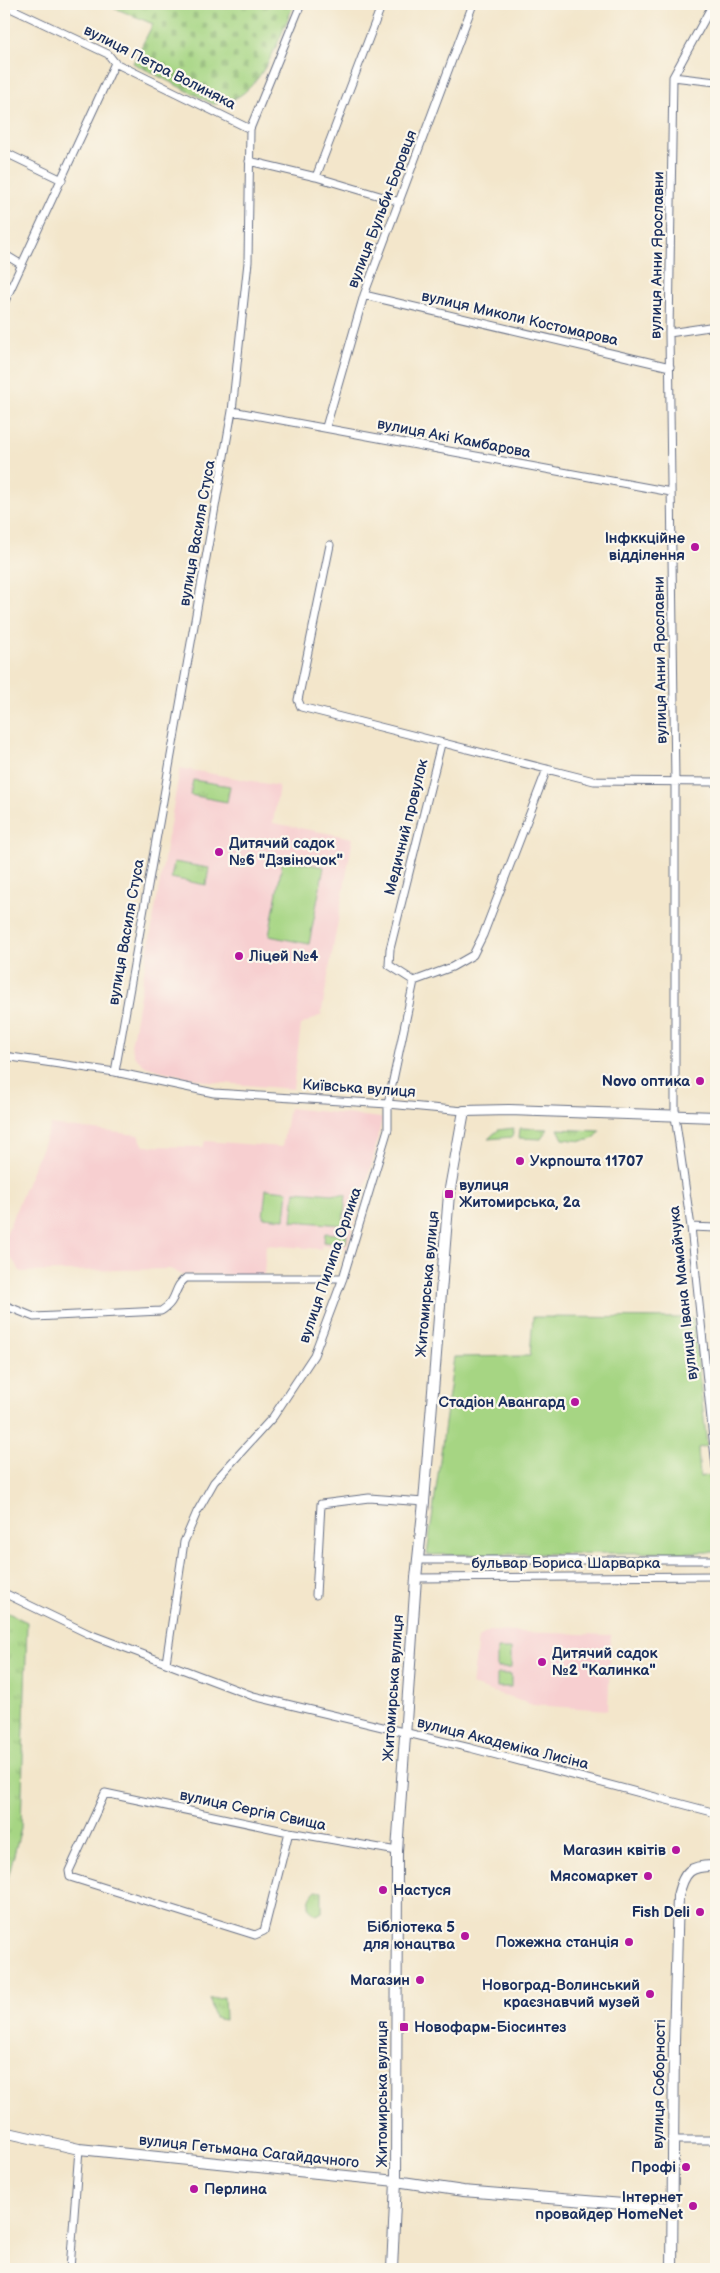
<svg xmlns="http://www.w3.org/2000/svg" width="720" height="2273" viewBox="0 0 720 2273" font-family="'Balsamiq Sans',sans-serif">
  <defs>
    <pattern id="grass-tufts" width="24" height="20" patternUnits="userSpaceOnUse" patternTransform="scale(1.25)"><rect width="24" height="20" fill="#a6d583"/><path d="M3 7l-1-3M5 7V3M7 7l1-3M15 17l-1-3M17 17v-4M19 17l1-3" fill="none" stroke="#8eb774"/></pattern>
    <pattern id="cemetery-stones" width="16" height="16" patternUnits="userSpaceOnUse" patternTransform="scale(1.25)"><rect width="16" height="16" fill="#a6d583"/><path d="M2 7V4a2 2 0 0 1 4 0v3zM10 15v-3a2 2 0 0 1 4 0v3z" fill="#8eb774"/></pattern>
  </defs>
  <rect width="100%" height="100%" fill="#fbf7ec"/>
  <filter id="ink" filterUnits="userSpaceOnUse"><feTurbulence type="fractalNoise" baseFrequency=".02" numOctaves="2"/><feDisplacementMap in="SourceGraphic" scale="10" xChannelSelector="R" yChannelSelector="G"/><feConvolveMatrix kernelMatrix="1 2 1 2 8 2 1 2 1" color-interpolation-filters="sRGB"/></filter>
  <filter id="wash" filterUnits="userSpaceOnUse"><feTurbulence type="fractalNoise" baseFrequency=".0096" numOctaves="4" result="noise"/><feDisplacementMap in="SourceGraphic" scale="20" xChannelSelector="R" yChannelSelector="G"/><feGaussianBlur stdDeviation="1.12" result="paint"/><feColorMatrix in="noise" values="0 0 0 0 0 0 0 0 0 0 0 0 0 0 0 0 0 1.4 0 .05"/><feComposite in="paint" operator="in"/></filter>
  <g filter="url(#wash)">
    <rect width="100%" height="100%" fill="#f3e6cb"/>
    <path fill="#f7cfd0" d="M180,768l99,18 -6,37 80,15 -32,177 -20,10 -8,64 -83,-7 -52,-12 -13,-4 -10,-9 -4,-11z
      M289,1108l93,10 -9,42 -26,88 -25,-3 -1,4 -55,-4 -2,30h-81l-13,-6 -149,3 -17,-24v-9l47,-114 87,10 6,11 59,1 2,-6 77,6z
      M489,1631l122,4 -3,75 -75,-5 -61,-20 6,-47z
      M531,2264l19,3v2h-28z"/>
    <path fill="url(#grass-tufts)" stroke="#608270" d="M193,780l37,6 -3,16 -37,-7z
      M174,862l35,6 -3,17 -35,-7z
      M514,1128l-2,9 -24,2 10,-9z
      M520,1128l28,1 -7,10 -22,-1z
      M558,1129l42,2c-7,14 -24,9 -37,8z
      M4,1611l23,11 -6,206 -17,65z
      M497,1649h14v19h-14z
      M497,1674h14v13h-14z
      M316,1890l6,1v21l-5,3c-12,-6 -9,-17 -1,-25z
      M224,1997l1,23 -11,-2 -4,-19z"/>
    <path fill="url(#cemetery-stones)" stroke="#608270" d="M105,4h189c-15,35 -35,100 -81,100l-80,-41 20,-39z"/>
    <path fill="#a6d583" stroke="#608270" d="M283,859l41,8 -15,77 -40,-8z
      M266,1189l22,2 -3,28 -22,-2z
      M295,1191l51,4 -3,30 -51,-4z
      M325,1233l22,2 -1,9 -22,-2z
      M533,1317l160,1 14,128 -9,2 2,29 9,-2 7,77 -289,3 27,-198 76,-1z"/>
  </g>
  <g filter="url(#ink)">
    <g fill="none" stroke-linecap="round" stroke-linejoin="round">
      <defs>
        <path id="street" d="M713,4l-40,73 -4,256 6,449v334l16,111 25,240
          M4,5l104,49 7,9 135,66
          M673,77l43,5
          M4,152l58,28
          M249,161l67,16 84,25
          M316,177l66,-173
          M4,254l18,11
          M364,295l306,72
          M4,303l111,-240
          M669,333l47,-7
          M232,411l439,81
          M326,427l38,-132 109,-291
          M330,545l-32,155 3,7 293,74 122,1
          M441,744l-51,205 -1,16 25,16 38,-14 21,-12 10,-20 64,-166
          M4,1056l111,16 99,21 174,11 76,7
          M115,1072l117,-661 16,-149 2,-133 51,-125
          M691,1227l25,1
          M4,1305l30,12 127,-6c18,-11 11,-23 25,-33h157
          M418,1560h298
          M416,1578l300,-2
          M4,1593l85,41 164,62 217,52 246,65
          M316,1595l5,-91 48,-6 55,4
          M166,1663l18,-121 13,-30 17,-30 59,-65 41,-62 29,-77 45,-149v-25l26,-123
          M289,1832l-25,99 -9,4 -185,-58 -1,-6 36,-78 184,39 108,19
          M673,2140h43
          M70,2269l9,-120"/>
        <path id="secondary" d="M4,2132l75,17 317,32 67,10 210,17
          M392,2269l4,-88 1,-330 19,-273 8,-76 25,-308 15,-83 45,-1 207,7
          M672,2269l2,-228 4,-145c6,-25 12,-31 38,-30"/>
      </defs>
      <use href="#street" stroke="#676f84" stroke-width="9"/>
      <use href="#secondary" stroke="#676f84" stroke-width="12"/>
      <use href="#street" stroke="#fff" stroke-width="7"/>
      <use href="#secondary" stroke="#fff" stroke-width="10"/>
    </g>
  </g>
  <g fill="#b5179e" stroke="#fbf7ec" stroke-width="2">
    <circle cx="695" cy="547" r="5"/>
    <circle cx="219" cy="852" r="5"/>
    <circle cx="239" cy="956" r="5"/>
    <circle cx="700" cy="1081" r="5"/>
    <circle cx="520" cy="1161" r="5"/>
    <rect x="444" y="1189" width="10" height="10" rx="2.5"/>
    <circle cx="575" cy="1402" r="5"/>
    <circle cx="542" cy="1662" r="5"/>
    <circle cx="676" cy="1850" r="5"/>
    <circle cx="648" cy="1876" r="5"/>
    <circle cx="383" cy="1890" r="5"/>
    <circle cx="700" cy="1912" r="5"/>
    <circle cx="465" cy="1936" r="5"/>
    <circle cx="629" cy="1942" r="5"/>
    <circle cx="420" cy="1980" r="5"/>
    <circle cx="650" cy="1994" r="5"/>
    <rect x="399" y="2022" width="10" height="10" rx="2.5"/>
    <circle cx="686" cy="2167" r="5"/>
    <circle cx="194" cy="2189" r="5"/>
    <circle cx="693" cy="2206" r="5"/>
  </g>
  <g text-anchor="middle" stroke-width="4.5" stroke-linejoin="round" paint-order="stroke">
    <g font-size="15" fill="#1b2f5e" stroke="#fbf7ec">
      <text transform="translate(160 67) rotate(27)" y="5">вулиця Петра Волиняка</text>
      <text transform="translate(382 209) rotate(-69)" y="5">вулиця Бульби-Боровця</text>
      <text transform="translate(657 255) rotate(-89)" y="5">вулиця Анни Ярославни</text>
      <text transform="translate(520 318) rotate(13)" y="5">вулиця Миколи Костомарова</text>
      <text transform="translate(454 438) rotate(11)" y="5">вулиця Акі Камбарова</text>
      <text transform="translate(197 533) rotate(-80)" y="5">вулиця Василя Стуса</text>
      <text transform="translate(660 660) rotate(-91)" y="5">вулиця Анни Ярославни</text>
      <text transform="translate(406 827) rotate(-76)" y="5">Медичний провулок</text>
      <text transform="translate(126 932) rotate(-80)" y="5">вулиця Василя Стуса</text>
      <text transform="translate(359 1088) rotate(4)" y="5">Київська вулиця</text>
      <text transform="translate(330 1265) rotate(-71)" y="5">вулиця Пилипа Орлика</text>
      <text transform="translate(427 1284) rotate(-85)" y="5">Житомирська вулиця</text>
      <text transform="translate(683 1293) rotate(-96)" y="5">вулиця Івана Мамайчука</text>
      <text x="566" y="1568">бульвар Бориса Шарварка</text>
      <text transform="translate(393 1688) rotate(-86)" y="5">Житомирська вулиця</text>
      <text transform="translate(503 1743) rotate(14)" y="5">вулиця Академіка Лисіна</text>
      <text transform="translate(253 1810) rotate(12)" y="5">вулиця Сергія Свища</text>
      <text transform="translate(659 2084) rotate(-89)" y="5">вулиця Соборності</text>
      <text transform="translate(382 2094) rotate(-90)" y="5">Житомирська вулиця</text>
      <text transform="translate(249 2151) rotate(6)" y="5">вулиця Гетьмана Сагайдачного</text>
    </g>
    <g font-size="15" font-weight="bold" fill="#1b2f5e" stroke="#fbf7ec" text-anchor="end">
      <text x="685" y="543">Інфккційне<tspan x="685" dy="17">відділення</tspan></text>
      <text x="229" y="848" text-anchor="start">Дитячий садок<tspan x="229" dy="17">№6 "Дзвіночок"</tspan></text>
      <text x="249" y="961" text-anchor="start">Ліцей №4</text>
      <text x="690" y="1086">Novo оптика</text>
      <text x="530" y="1166" text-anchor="start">Укрпошта 11707</text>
      <text x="459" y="1190" text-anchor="start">вулиця<tspan x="459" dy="17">Житомирська, 2а</tspan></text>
      <text x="565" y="1407">Стадіон Авангард</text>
      <text x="552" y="1658" text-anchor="start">Дитячий садок<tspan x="552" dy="17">№2 "Калинка"</tspan></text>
      <text x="666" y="1855">Магазин квітів</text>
      <text x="638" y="1881">Мясомаркет</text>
      <text x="393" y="1895" text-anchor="start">Настуся</text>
      <text x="690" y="1917">Fish Deli</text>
      <text x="455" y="1932">Бібліотека 5<tspan x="455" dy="17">для юнацтва</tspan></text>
      <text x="619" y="1947">Пожежна станція</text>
      <text x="410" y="1985">Магазин</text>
      <text x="640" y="1990">Новоград-Волинський<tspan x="640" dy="17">краєзнавчий музей</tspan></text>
      <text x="414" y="2032" text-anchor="start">Новофарм-Біосинтез</text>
      <text x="676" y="2172">Профі</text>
      <text x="204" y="2194" text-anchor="start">Перлина</text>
      <text x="683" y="2202">Інтернет<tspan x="683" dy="17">провайдер HomeNet</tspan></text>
    </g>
  </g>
  <rect width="720" height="2273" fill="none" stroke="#fbf7ec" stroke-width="20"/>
</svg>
